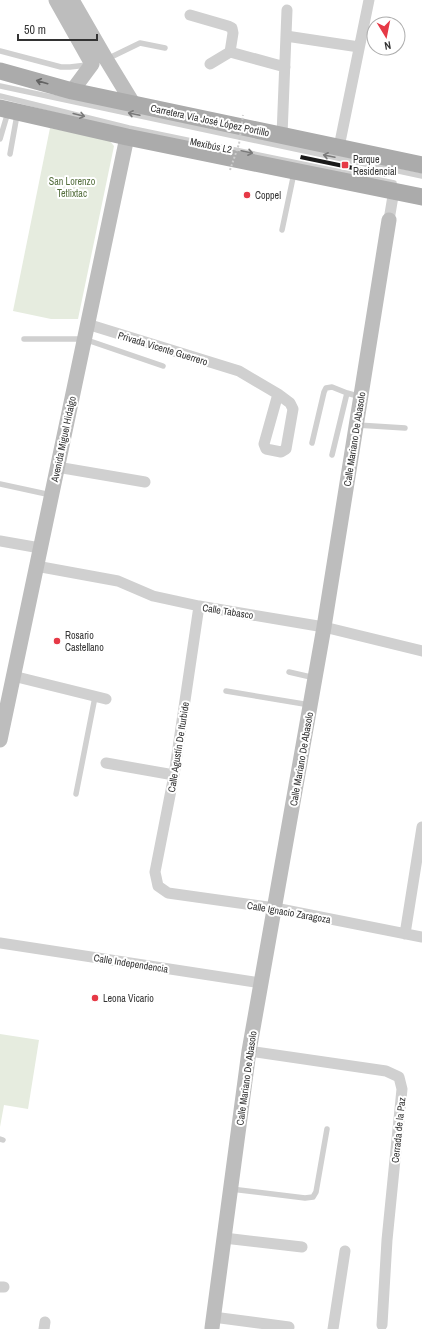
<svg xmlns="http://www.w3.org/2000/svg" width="422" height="1329" viewBox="0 0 422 1329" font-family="'Archivo Narrow',sans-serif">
  <rect width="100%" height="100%" fill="#fff"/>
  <path fill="#e6ecdf" d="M50,128l59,12 5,6 -36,173h-27l-38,-8z
    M0,1034l39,6 -11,69 -24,-4 -4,22z"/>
  <path fill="#1a1a1a" d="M301,155l86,18 -1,4 -86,-18z"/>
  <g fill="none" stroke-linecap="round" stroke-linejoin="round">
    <path stroke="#d0d0d0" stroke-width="5.5" d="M0,51l61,16h9l17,-2
      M107,59l33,-16 25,5
      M0,86l422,90
      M0,96l129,32 265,55
      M0,139l8,-27
      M10,154l7,-39
      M282,230l12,-57
      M24,339h60l79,27
      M357,425l48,3
      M312,443l12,-51 2,-4 6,-1 15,6
      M332,455l15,-62 14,4
      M0,484l51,11
      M289,672l26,6
      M226,691l84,14
      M76,794l19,-97
      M0,1139l3,1
      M231,1189l74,9 8,-1 3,-5 11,-63"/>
    <path stroke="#d0d0d0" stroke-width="11" d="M190,15l38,11 4,2 1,5 -3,19
      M286,36l73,11
      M210,64l20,-12 55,15
      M282,135l5,-125
      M339,147l30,-147
      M389,220l5,-30
      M87,324l152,47 39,23 12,9 3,6 -7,40 -5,3 -15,-3 -2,-5 14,-50
      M57,467l88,15
      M0,541l40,7
      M36,566l82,15 35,15 46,10 125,21 98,24
      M199,606l-25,169 -19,97 3,14 10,7 107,15 147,29
      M13,676l93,23
      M106,763l68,12
      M405,934l17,-107
      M0,943l261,40
      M249,1051l137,20 13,6 3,12 -15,151 -5,85
      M224,1238l78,9
      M0,1287h4
      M213,1317l76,10
      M44,1329l1,-7
      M333,1329l12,-78"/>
    <path stroke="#bdbdbd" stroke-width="15" d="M56,0l36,64 -20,27
      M72,0l34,59 28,46
      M0,740l127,-603
      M212,1328l37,-277 75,-424 65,-407"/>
    <path stroke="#ababab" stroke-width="17" d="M0,71l72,20 350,74
      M0,108l127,29 295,60"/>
    <path stroke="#cdcdcd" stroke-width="2" stroke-dasharray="2 2" stroke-linecap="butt" d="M230,170l9,-26 4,-29"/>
  </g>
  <defs><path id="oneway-shaft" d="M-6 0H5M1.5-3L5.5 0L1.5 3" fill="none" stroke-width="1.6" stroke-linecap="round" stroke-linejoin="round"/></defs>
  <use stroke="#636363" href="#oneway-shaft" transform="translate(42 82) rotate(-164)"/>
  <g stroke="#7a7a7a">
    <use href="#oneway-shaft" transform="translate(134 114) rotate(-168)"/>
    <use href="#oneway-shaft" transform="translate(79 115) rotate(14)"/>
    <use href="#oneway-shaft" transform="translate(247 152) rotate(12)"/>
    <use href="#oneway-shaft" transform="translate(329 156) rotate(-168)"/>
  </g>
  <g fill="#e63946" stroke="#fff" stroke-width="1.5">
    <rect x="341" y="161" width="8" height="8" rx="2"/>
    <circle cx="247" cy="195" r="4"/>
    <circle cx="57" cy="641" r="4"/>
    <circle cx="95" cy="998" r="4"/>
  </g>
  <g text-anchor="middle" stroke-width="4" stroke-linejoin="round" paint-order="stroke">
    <g font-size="10" fill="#333" stroke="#fff">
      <text transform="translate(210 120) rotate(12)" y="4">Carretera Vía José López Portillo</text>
      <text transform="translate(211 145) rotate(12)" y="4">Mexibús L2</text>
      <text transform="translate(163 348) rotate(17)" y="4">Privada Vicente Guerrero</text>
      <text transform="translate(63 439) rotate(-78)" y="4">Avenida Miguel Hidalgo</text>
      <text transform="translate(354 439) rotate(-81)" y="4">Calle Mariano De Abasolo</text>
      <text transform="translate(228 611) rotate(9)" y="4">Calle Tabasco</text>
      <text transform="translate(178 747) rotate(-81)" y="4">Calle Agustín De Iturbide</text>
      <text transform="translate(301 759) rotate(-80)" y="4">Calle Mariano De Abasolo</text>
      <text transform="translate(289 912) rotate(10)" y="4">Calle Ignacio Zaragoza</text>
      <text transform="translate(131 963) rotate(9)" y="4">Calle Independencia</text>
      <text transform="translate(246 1078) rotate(-82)" y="4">Calle Mariano De Abasolo</text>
      <text transform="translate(398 1130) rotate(-84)" y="4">Cerrada de la Paz</text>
    </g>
    <g font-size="10" fill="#333" stroke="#fff" text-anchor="start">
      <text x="353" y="163">Parque<tspan x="353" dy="12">Residencial</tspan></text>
      <text x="255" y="199">Coppel</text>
      <text x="65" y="639">Rosario<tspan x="65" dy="12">Castellano</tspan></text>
      <text x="103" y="1002">Leona Vicario</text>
    </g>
    <g font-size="10" fill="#56703f" stroke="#fff">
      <text x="72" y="185">San Lorenzo<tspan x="72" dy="12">Tetlixtac</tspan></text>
    </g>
  </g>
  <g transform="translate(386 36) rotate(170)"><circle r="19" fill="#ffffff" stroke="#adadad"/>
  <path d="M0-3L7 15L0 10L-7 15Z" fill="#e63946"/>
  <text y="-6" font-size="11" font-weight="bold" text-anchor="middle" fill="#333333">N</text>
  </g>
  <path d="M18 34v6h79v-6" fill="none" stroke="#333333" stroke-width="2"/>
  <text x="24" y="34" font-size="12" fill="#333333" stroke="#ffffff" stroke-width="3" paint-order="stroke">50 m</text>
</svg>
